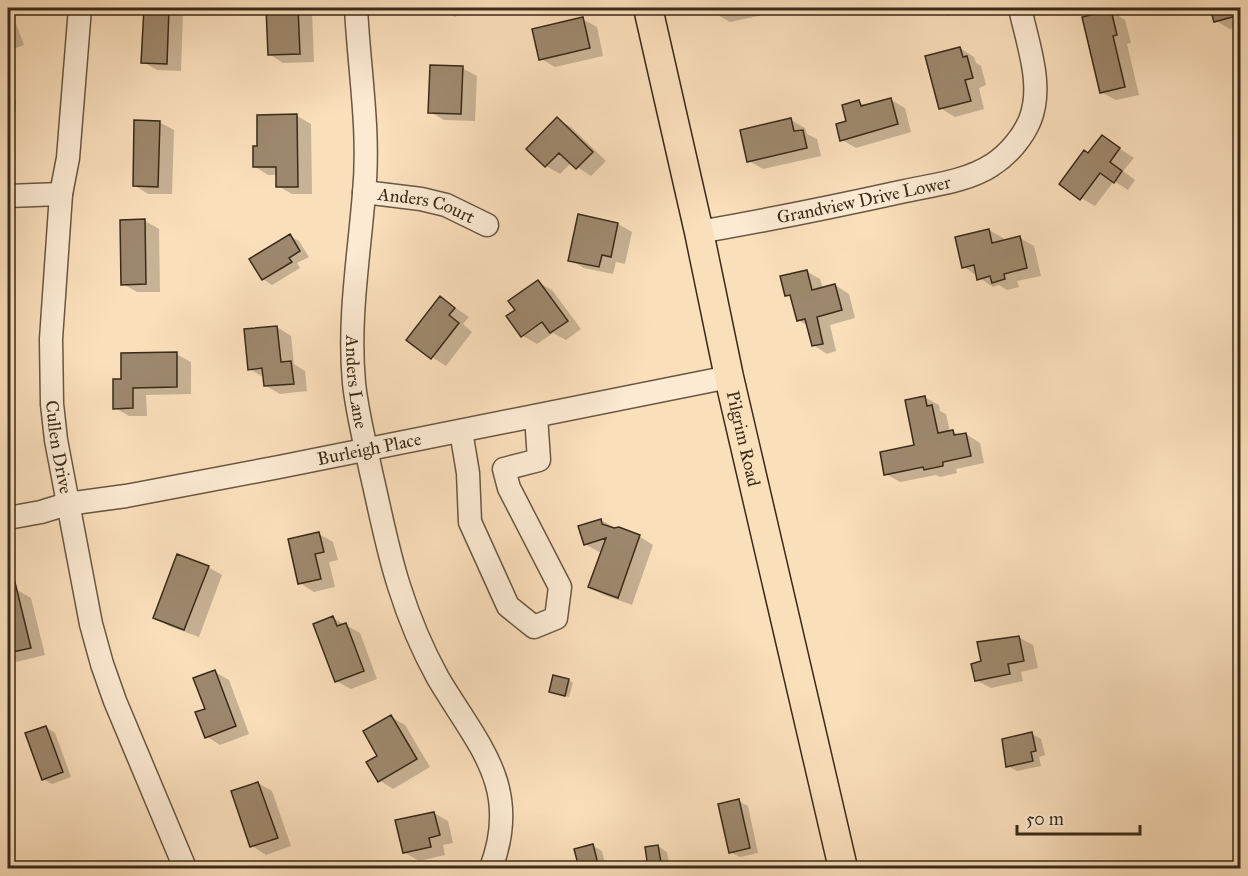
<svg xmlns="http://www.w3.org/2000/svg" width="1248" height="876" viewBox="0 0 1248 876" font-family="'IM FELL Great Primer',serif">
  <rect width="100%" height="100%" fill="#fadfbb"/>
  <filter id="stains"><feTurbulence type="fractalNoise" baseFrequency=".00333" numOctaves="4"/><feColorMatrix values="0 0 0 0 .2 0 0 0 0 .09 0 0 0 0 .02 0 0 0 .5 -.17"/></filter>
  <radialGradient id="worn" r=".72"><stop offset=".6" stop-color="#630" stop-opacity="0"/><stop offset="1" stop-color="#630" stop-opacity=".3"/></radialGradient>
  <path fill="#0003" d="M8,8h2l14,37 -16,6z
    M145,8h28l10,6 -2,57 -24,-1 -14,-8z
    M268,8h38l6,3 2,51 -31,1 -14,-9z
    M440,8h26l-11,9z
    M715,8h61l1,4 -47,10 -14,-8z
    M932,8h36v3l-21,5z
    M1212,8h28v18l-10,3 -14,-8z
    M1111,11l14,9 6,23 -4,1 12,51 -23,5 -15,-8z
    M582,19l15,8 6,29 -48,11 -14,-8z
    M960,48l14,9 2,6 5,3 5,19 -7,3 5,21 -29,8 -15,-9z
    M462,68l15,8 -2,45 -31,-1 -14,-8z
    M8,94l8,5v12h-8z
    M891,100l14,8 6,24 -55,16 -14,-8 17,-38 7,4z
    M258,116h39l14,8 1,70h-20l-14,-8v-11h-10l-14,-9 4,-19z
    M557,119l14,8 35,34 -15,15 -20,-13 -11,11 -14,-8z
    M791,120l14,8 2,6 10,5 4,17 -58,13 -14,-8z
    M159,122l15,8 -2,64h-24l-14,-9z
    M1102,137l32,21 -11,13 12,9 -7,10 -14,-9 -19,25 -14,-8 8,-44z
    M145,221l14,8 1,63h-23l-14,-8z
    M618,224l14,8 -7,32 -9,-2 -3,12 -29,-6 -14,-8z
    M989,230l14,8 1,4 16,-4 14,8 7,30 -24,5 2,6 -12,3 -8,-5 -6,2 -29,-20z
    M290,236l9,5 10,16 -12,6 3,5 -28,17 -9,-6 -12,-20z
    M806,271l14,8 3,9 12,-3 14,9 6,24 -25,7 6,26 -9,3 -14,-9 -5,-19 -10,-6 -5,-22 -6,-3z
    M538,282l14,8 29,39 -15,11 -13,-7 -16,11 -14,-8 -15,-20 9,-6z
    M441,298l28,19 -6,7 9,8 -26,34 -14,-9z
    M277,327l14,9 3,28 11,7 2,20 -27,3 -14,-8 -3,-9 -14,-8z
    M176,354l15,8v32l-45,1 1,21h-18l-14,-8 8,-28z
    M924,397l15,8 1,6 6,3 4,18 3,-1 7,5 6,-2 14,9 4,20 -28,6 1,4 -17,4 -4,-2 -36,7 -14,-8 30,-28z
    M601,520l14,8 24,8 14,9 -21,60 -28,-10 -15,-8 14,-36 -4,1 -14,-8z
    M319,534l14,8 5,18 -9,2 6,25 -21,5 -14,-9z
    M208,567l14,8 -23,62 -30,-11 -14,-8z
    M17,590l14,8 14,57 -33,8 -4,-2v-69z
    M333,618l27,15 17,46 -26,10 -15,-8z
    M1018,637l15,8 5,23 -17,4 2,9 -32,7 -15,-8 7,-18 -4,-18z
    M215,672l14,8 20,54 -29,11 -14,-9 1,-26z
    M569,680l4,3 -4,14 -19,-5z
    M391,717l14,8 25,42 -37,22 -14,-9v-24z
    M46,727l9,6 16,44 -19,7 -9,-5z
    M1032,734l9,5 4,16 -6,2 2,9 -24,5 -9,-5z
    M258,783l14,8 19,55 -25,9 -14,-9z
    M738,801l10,5 10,47 -18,4 -10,-5z
    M434,813l14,8 5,22 -10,2 2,10 -26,6 -15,-9z
    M593,846l9,5 4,17h-26l-4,-18z
    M658,846l9,6 3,16h-48l-1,-3 27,-4z
    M953,862l10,6h-23l-1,-2z"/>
  <path fill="#9e886d" stroke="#3a2a19" stroke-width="1.5" d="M144,8h25l-2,56 -26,-1z
    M266,8h32l2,46 -32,1z
    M1210,8h30v7l-26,7z
    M1111,10l6,25 -4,1 12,51 -25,6 -18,-76z
    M583,17l7,31 -51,12 -7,-31z
    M960,47l3,10 4,-1 6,22 -8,2 6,21 -32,8 -14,-53z
    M430,65l33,1 -2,48 -33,-1z
    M891,98l7,26 -58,17 -4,-17 10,-3 -4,-16 17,-5 2,6z
    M297,114l1,73h-22v-20h-23v-21h4v-31z
    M557,117l36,35 -17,17 -17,-16 -14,14 -19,-18z
    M791,118l3,13 9,-1 4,18 -60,14 -7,-32z
    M134,120l26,1 -2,66 -25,-1z
    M1102,135l18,13 -10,14 12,9 -8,12 -14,-10 -20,27 -21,-16 25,-34 4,3z
    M578,214l40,9 -7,34 -9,-2 -3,12 -31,-6z
    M145,219l1,65 -25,1 -1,-65z
    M989,229l3,14 28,-7 7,32 -23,6 1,5 -13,4 -2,-7 -13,4 -3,-15 -12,3 -7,-31z
    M290,234l10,17 -11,7 3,4 -30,18 -13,-21z
    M807,270l5,20 23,-6 7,26 -25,7 6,27 -11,2 -7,-27 -8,2 -7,-26 -5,1 -5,-20z
    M538,280l30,41 -18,12 -8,-11 -21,15 -15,-21 9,-6 -7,-9z
    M440,296l15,12 -6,7 10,8 -28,36 -25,-19z
    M277,326l4,36 10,-1 3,23 -30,2 -2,-18 -14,2 -4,-41z
    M177,352v35l-44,1v20l-20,1v-30h8v-26z
    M925,396l2,10 5,-1 6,28 15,-3 1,5 12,-2 5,23 -28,6v4l-19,4 -1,-3 -39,8 -4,-23 34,-7 -9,-45z
    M601,519l1,5 12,4 5,-1 21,8 -22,63 -30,-11 18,-49 -22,7 -6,-19z
    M319,532l5,20 -9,2 6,25 -23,5 -10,-45z
    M177,554l32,12 -25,64 -31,-12z
    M12,570l19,78 -23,5v-82z
    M333,616l4,10 9,-3 18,48 -29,11 -22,-58z
    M1019,636l5,25 -16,3 2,10 -35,7 -4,-17 10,-3 -4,-19z
    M215,670l21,56 -31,12 -10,-26 10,-3 -12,-31z
    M553,675l16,4 -4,17 -16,-4z
    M391,715l26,44 -39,23 -12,-20 11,-6 -14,-25z
    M46,726l17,46 -21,8 -17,-47z
    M1032,732l4,19 -5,1 2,9 -27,6 -4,-28z
    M258,782l20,56 -28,9 -19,-56z
    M739,799l11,49 -21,5 -11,-49z
    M434,812l6,23 -11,3 2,9 -28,6 -8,-33z
    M593,844l6,24h-20l-5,-19z
    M658,845l4,23h-14l-3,-21z"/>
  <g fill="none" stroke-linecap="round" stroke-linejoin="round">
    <defs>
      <g id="minor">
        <path id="s1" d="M80,8l-12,150 -7,36 -10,145 1,65 4,36 35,184 11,40 13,37 70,167"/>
        <path id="s2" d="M356,8c3,61 14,123 8,185 -5,64 -16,126 -10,190 3,29 11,60 17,89 9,38 16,77 28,114 10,32 23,63 39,92 39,66 84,108 53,190"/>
        <path id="s3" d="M364,192l57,7 25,6 41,20"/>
        <path d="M8,196l53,-2"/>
        <path id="s4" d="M699,232c69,-12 138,-26 206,-41 28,-6 63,-10 87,-26 16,-10 31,-28 38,-45 14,-35 -3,-78 -10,-112"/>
        <path d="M461,431l7,42 2,49 38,84 26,21 22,-9 4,-31 -51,-99 -5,-19 35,-9 -3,-44"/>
        <path id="s5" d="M8,518l33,-6 26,-8 59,-8 153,-29 450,-90"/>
      </g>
      <g id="major">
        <path id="s6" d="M648,8l51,224 30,145 114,491"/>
      </g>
    </defs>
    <use href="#minor" stroke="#6a5742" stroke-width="25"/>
    <use href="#major" stroke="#3a2a19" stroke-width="31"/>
    <use href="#minor" stroke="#fcead3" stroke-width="22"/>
    <use href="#major" stroke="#fadfbb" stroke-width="28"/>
  </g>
  <g text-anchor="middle" stroke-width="4.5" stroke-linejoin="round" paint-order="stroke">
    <g font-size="18" fill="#3a2a19" stroke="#fcead3">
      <text dy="6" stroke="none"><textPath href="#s4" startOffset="168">Grandview Drive Lower</textPath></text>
      <text dy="6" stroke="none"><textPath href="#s3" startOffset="64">Anders Court</textPath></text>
      <text dy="6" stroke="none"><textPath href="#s2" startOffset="375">Anders Lane</textPath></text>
      <text dy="6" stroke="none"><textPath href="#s6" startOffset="441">Pilgrim Road</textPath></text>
      <text dy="6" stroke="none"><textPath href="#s1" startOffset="441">Cullen Drive</textPath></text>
      <text dy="6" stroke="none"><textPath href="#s5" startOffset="368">Burleigh Place</textPath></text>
    </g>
  </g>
  <rect width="1248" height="876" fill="none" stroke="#fadfbb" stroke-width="30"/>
  <rect x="9" y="9" width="1230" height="858" fill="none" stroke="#3a2a19" stroke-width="3"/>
  <rect x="15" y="15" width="1218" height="846" fill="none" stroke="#3a2a19" stroke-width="1.5"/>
  <path d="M1017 825v9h123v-9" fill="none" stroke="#3a2a19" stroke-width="3"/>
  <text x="1026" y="825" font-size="18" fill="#3a2a19" stroke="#fcead3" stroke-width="4.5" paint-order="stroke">50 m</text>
  <rect width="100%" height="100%" filter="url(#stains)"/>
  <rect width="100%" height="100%" fill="url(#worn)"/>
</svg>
